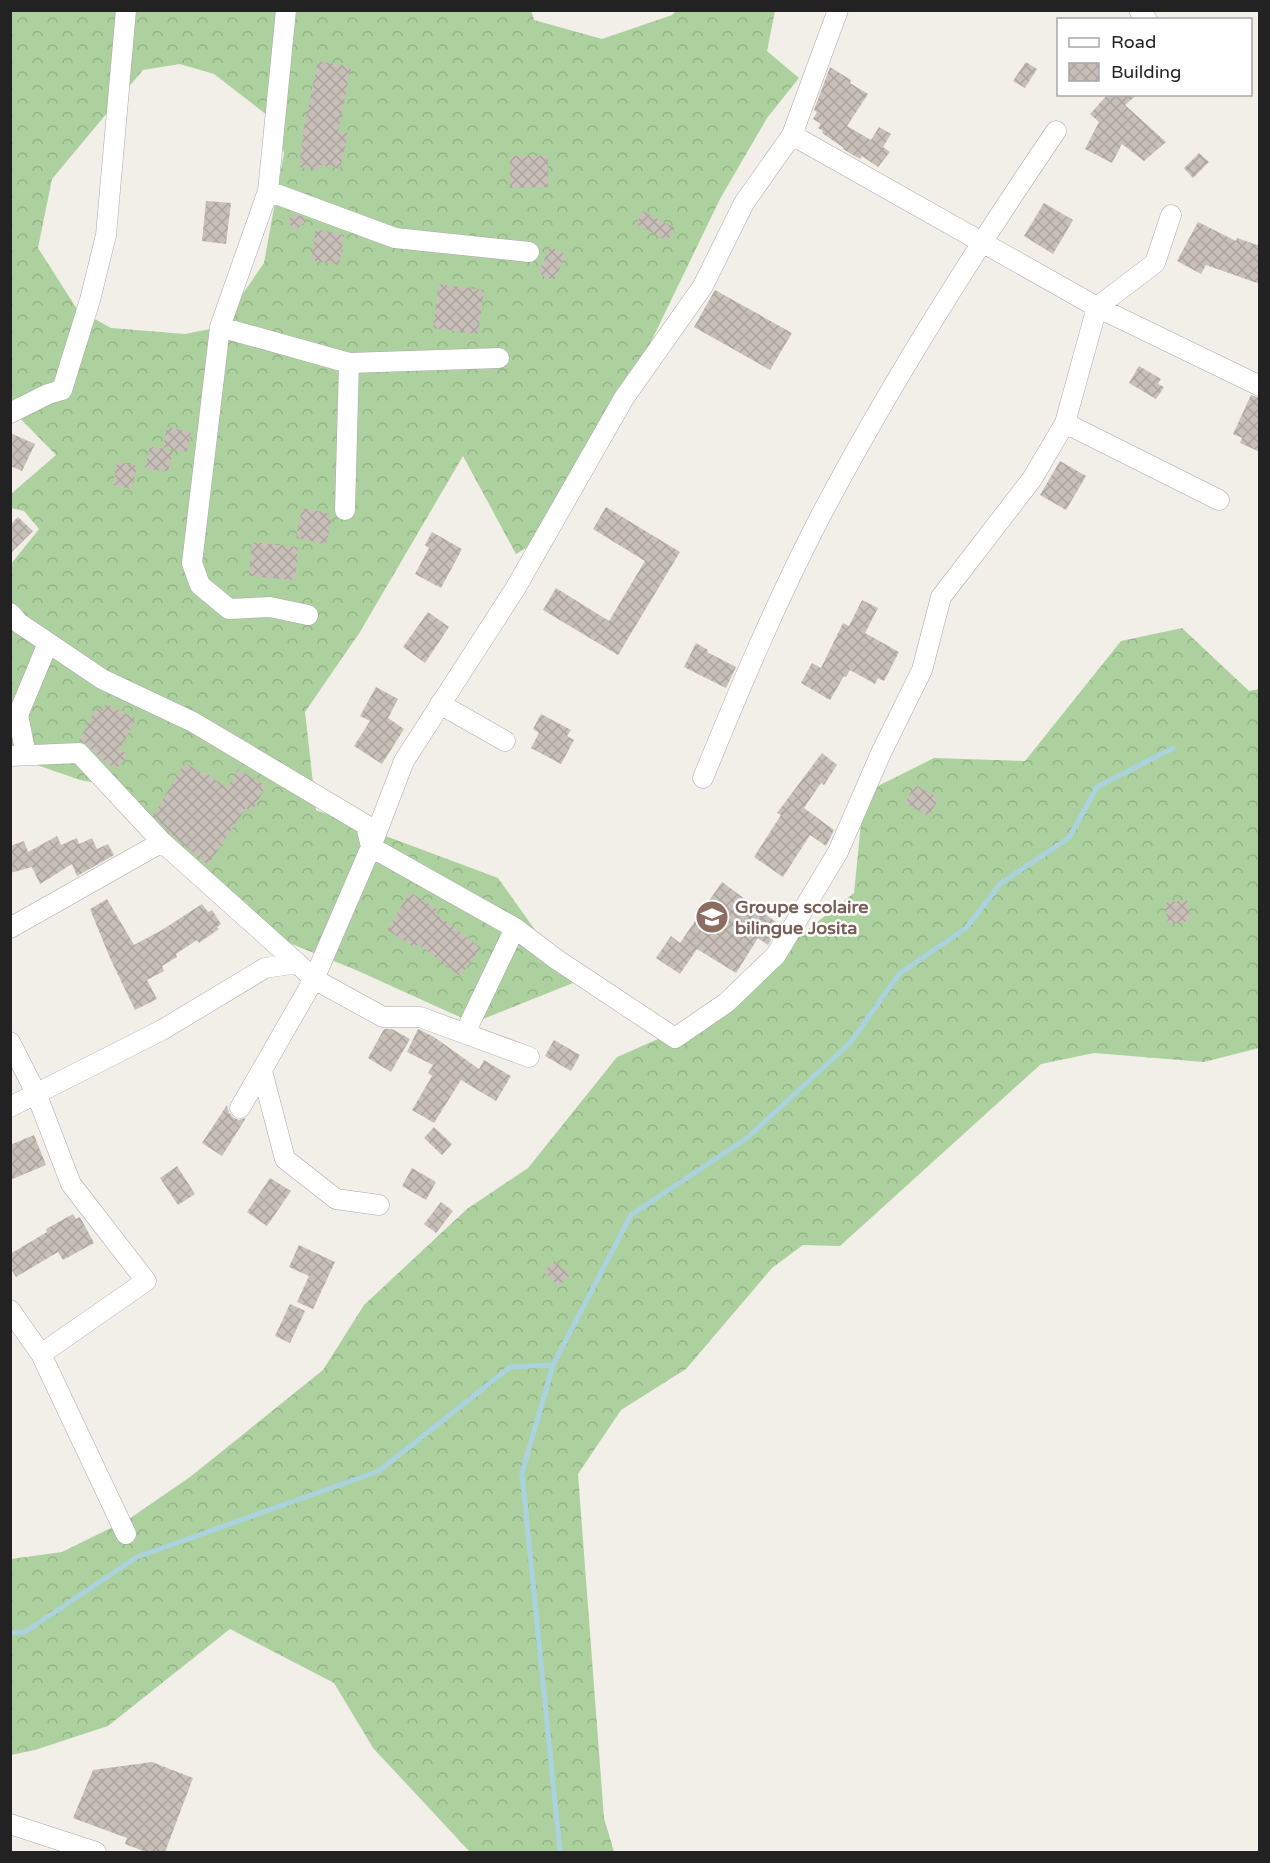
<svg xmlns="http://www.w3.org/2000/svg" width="1270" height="1863" viewBox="0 0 1270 1863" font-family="'Varela Round',sans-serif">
  <defs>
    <pattern id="forest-crowns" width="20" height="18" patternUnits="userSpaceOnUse" patternTransform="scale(1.5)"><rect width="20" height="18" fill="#add19e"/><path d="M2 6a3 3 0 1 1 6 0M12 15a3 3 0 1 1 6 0" fill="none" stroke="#95b388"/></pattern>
    <pattern id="building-cross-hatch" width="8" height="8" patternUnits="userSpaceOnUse" patternTransform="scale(1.5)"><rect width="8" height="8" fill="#c7bfb8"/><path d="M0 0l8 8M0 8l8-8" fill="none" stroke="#aba49e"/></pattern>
  </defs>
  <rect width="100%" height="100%" fill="#f2efe9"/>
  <path fill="url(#forest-crowns)" fill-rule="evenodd" d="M531,10l3,10 68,19 70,-24 4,-4h99l-8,40 32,27 -32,40 -47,81 -159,329 -45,26 -53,-98 -103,176 -55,80 11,98 182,68 75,105 -100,40 -117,-53 -94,-38 -139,-144 -43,-8 -69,-24v-192l28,-35 -15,-18 -13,-3v-14l45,-39 -45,-46v-398zM180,64l34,10 58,45 12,34 -20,110 -44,64 -35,7 -74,-6 -34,-19 -39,-61 14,-69 91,-109z
    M1182,628l67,63 10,-2v359l-55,14 -110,-9 -53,11 -201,182 -37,-1 -31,23 -86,101 -65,41 -43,64 26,344 10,34h-144l-97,-104 -39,-65 -104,-54 -122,97 -73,24 -24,5v-196l51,-7 67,-33 61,-42 133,-107 41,-65 103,-96 61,-41 89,-111 66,-29 171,-135 10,-100 70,-35 91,3 96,-120z"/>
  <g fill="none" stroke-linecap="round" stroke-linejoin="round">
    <path stroke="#aad3df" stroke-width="5" d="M10,1633l15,-1 112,-75 242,-86 131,-104 43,-2
      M560,1852l-38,-379 31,-108 78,-150 116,-77 103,-95 49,-69 67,-46 35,-45 68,-45 28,-51 76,-39"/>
  </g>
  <path fill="url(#building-cross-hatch)" d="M318,61l33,6 -13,65 10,1 -8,36 -20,-4v5l-21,-3 5,-40z
    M1026,62l11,7 -12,19 -12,-7z
    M830,67l21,13 -1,3 18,11 -21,32 24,14 8,-13 12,7 -8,13 7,5 -12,15 -16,-11 -2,3 -17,-10 1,-1 -22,-15 1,-2 -5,-3 3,-4 -8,-5 4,-7 -3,-2z
    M1108,94h30l-13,11 41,37 -22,19 -22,-17 -10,19 -27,-14 14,-27 -9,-8z
    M1199,153l10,9 -16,16 -9,-10z
    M510,156h38v31l-38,1z
    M206,201l25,2 -5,41 -24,-3z
    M1044,203l29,17 -20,34 -29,-18z
    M643,211l32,17 -7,13 -32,-17z
    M295,214l8,3 3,5 -12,9 -7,-11z
    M1198,222l38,19 1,-3 23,8v38l-54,-19 -5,9 -24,-13z
    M316,229l28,6 -5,30 -28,-5z
    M550,247l16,8 -12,26 -16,-8z
    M439,284l45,6 -6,44 -45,-6z
    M715,290l77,43 -22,37 -76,-43z
    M1139,366l22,13 -3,5 6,3 -8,12 -27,-16z
    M1251,395l9,3v54l-20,-9 2,-5 -9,-4z
    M167,427l24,5 -4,20 -24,-5z
    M10,433l25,11 -13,27 -12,-5z
    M150,446l23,5 -5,21 -23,-4z
    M1060,461l26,15 -20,34 -26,-15z
    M117,462l20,4 -5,23 -19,-4z
    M606,507l74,45 -62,103 -75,-45 13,-22 53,33 36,-60 -52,-32z
    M302,508l26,5 -1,4 5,2 -6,25 -30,-6z
    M18,517l15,14 -23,23v-29z
    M432,532l30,17 -21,39 -26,-14 14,-26 -4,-3z
    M252,542l46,5 -3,33 -46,-4z
    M862,600l16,8 -13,25 34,19 -15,29 -6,-3 -3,6 -25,-14 -4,7 -2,-1 -14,24 -29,-17 11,-20 9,5 22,-45 6,3z
    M428,612l21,15 -24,36 -22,-16z
    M696,643l12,7 -1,2 29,15 -10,21 -42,-21z
    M376,687l22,12 -10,19 16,11 -22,35 -28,-18 16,-25 -10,-5z
    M106,704l30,15 -16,30 8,6 -12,14 -17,-12 -12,-13 -8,-3 17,-33 6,3z
    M541,714l30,16 -4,6 7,4 -13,24 -30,-16 8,-15 -6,-4z
    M822,753l15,12 -13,20 -3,-2 -17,25 30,22 -8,16 -16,-11 -27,42 -29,-20 27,-42 -4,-2z
    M185,763l17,10 1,-2 24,17 11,-19 28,17 -14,25 -6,-3 -38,57 -38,-32 -17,-18z
    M915,785l24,13 -10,18 -24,-13z
    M57,836l4,9 16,-7 2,6 13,-6 5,11 11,-5 6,11 -37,21 -5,-12 -32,20 -8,-17 -22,6v-27l14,-5 4,11z
    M722,882l58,43 -12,20 -10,-7 -22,35 -39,-24 -17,25 -24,-16 15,-22 9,7z
    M410,892l29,18 -3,4 45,34 -21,28 -42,-32 -3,4 -28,-18z
    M107,899l27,46 28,-15 40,-26 6,8 4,-2 9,14 -4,3 2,2 -20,14 -2,-3 -21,14 1,3 -15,9 2,5 -17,9 10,19 -22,11 -25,-52 -20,-49z
    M1187,900l4,21 -23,3 -3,-21z
    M384,1029h8l18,10 -19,33 -23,-14z
    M418,1029l16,8 45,32 5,-9 27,16 -15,25 -35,-21 -27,43 -22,-13 20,-34 -4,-3 5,-8 -26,-13z
    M554,1040l26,15 -9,16 -26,-15z
    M227,1105l2,8 5,5 5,2 7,-2 -24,38 -20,-13z
    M434,1127l18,17 -10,11 -18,-17z
    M34,1135l12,30 -36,15v-35z
    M177,1166l18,28 -17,11 -18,-27z
    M412,1168l24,14 -10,18 -24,-14z
    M270,1178l21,13 -24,35 -20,-14z
    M441,1202l12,9 -17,22 -12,-9z
    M73,1214l3,5 4,-2 14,26 -31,17 -5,-8 -42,25 -6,-10v-13l37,-22 -1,-3z
    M299,1245l36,17 -22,47 -16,-7 12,-26 -20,-9z
    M554,1261l16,14 -11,11 -15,-14z
    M290,1304l15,7 -15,32 -15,-7z
    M152,1762l41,16 -28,74h-19l-21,-8 2,-6 -54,-20 20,-48z"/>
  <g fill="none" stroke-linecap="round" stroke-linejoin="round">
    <defs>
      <path id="street" d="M286,10l-18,181 -48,136 -28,236 8,22 29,24 41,-2 38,8
        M1139,10l8,10
        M792,135l305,172 163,79
        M268,191l127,47 134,14
        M220,327l129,36 -4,147
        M349,363l150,-5
        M10,413l38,-19 14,-4 28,-90 16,-65 20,-225
        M1065,423l154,77
        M10,613l9,10 83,56 91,43 173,103 5,22 144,81 41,31 119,79 51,-35 50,-48 62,-103 43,-99 41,-83 19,-73 91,-118 33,-56 32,-116 58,-44 16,-48
        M440,704l65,37
        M26,755l-8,-40 30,-72
        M10,756l69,-3 83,89 135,121
        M703,778c36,-88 73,-176 117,-261 70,-133 151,-261 236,-386
        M10,928l152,-86
        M465,1033l50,-105
        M10,1042l26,51 35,91 75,97 -105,73
        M262,1071l23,88 51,40 43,6
        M10,1107l152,-77 103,-62 32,-5 17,16 69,38h37l109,40
        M240,1108l74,-129 57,-132 33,-86 111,-172 109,-191 79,-112 41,-83 48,-68 46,-125
        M10,1310l31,44 85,180
        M10,1824l86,28"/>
    </defs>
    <use href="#street" stroke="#a9a9a9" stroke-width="21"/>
    <use href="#street" stroke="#fff" stroke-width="20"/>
  </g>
  <defs>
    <symbol id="school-disc" viewBox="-11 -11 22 22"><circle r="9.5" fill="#8d6e63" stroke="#fff"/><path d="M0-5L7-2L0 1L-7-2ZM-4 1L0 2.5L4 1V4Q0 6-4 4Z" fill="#fff"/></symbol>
  </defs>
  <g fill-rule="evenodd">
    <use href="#school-disc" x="693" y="898" width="38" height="38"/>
  </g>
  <g text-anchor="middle" stroke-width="5" stroke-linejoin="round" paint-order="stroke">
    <g font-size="18" font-weight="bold" fill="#785e54" stroke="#fff" text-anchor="start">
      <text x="735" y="913">Groupe scolaire<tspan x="735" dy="21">bilingue Josita</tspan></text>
    </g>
  </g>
  <rect width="1270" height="1863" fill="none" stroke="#222222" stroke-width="24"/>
  <rect x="1057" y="18" width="195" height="78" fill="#ffffff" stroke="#a7a7a7" stroke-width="1.5"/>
  <rect x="1069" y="38" width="30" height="9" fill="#ffffff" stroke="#a7a7a7" stroke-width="1.5"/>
  <text x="1111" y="48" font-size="18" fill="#222222">Road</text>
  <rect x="1069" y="63" width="30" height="18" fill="url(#building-cross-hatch)" stroke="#a7a7a7" stroke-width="1.5"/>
  <text x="1111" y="78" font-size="18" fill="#222222">Building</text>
</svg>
